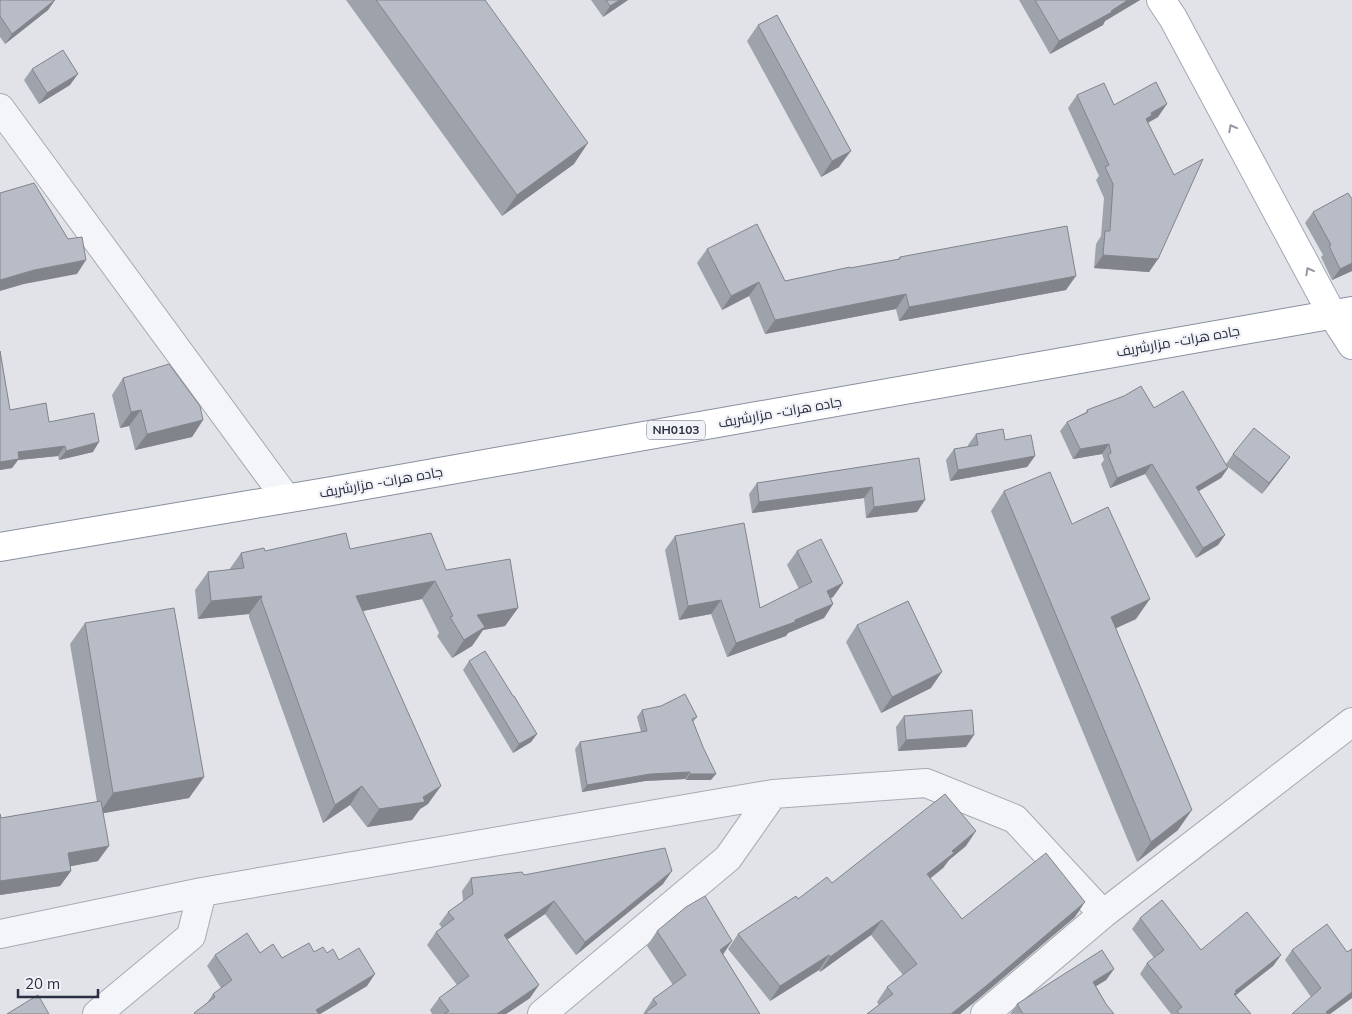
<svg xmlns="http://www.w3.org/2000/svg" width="1352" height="1014" viewBox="0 0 1352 1014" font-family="Mulish,Cairo,sans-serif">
  <rect width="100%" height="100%" fill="#e1e3e9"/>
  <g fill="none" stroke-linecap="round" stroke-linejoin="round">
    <defs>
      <path id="minor" d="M0,108l286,390
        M0,934l202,-42 571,-98 153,-11 89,36 88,95
        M97,1014l94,-78 11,-44
        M542,1014l186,-156 45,-64
        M985,1014l118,-100 249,-192"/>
      <path id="primary" d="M1161,0l12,18 159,296 20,31"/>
      <path id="trunk" d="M0,547l332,-56 1020,-180"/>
    </defs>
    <use href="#minor" stroke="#a6aab3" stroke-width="30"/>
    <use href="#primary" stroke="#a0a7b5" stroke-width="30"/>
    <use href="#trunk" stroke="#898fa0" stroke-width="30"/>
    <use href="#minor" stroke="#f4f5f8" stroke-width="28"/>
    <use href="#primary" stroke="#fff" stroke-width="28"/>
    <use href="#trunk" stroke="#fff" stroke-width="28"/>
  </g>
  <path fill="#9ea2aa" d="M0,0h55l-7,10 -43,34 -5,-7z
    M346,0h139l89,164 -72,52z
    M591,0h37l-25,17z
    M1019,0h121l-35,21 -2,4 -53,29z
    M758,25l81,142 -18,10 -74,-136z
    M32,69l38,16 -31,19 -15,-24z
    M1077,95l81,22 -10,6 10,136 -9,13 -55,-4 2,-24 5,-8 3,-38 -8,-18 3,-4 -31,-68z
    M1313,212l39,59 -20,9 -11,-23 2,-2 -18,-32z
    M707,249l78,32 113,-22 2,-2 166,33 -167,31 -3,-12 -131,25 -16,-38 -27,14 -25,-47z
    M0,351l10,59 39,12 44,30 -34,8 -1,-4 -40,4 -6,8 -12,2z
    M123,378l80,42 -11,17 -57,13 -6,-24 -9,2 -8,-33z
    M1154,408l72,56 7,-10 57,3 -8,11 -20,26 -35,-28 1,2 -7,10 -23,13 27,44 -7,10 -22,13 -51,-84 -35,14 -9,-24 3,-4 -2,-6 -29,5 -13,-28 7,-9 19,-10 1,-2z
    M976,434l59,22 -8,11 -77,14 -4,-21 8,-11 14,-2v-2z
    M919,458l-2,54 -51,6 -2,-20 -112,15 -3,-19 8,-11z
    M1004,491l68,33 64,95 -20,9 62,202 -41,32 -146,-351z
    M675,536l85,72 39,-19 -12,-24 10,-14 46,32 -10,14 -2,1 2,6 -9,14 -36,15 -2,3 -59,21 -16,-43 -32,6 -14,-70z
    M350,549l96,21 72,38 -13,18 -22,4 -11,16 -20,12 -15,-22 2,-3 -17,-34 -59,12 65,193 -8,5 -8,11 -45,7 -17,-22 -27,18 -74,-206v-3l-51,5 -3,-29 13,-18 21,-2 12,-17 24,-2z
    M85,623l119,154 -15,21 -86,15 -5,48 -28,5 1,5 -11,15 -60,9v-81l1,4 96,-16 -27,-158z
    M857,625l74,63 -50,25 -35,-71z
    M469,661l44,35 24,38 -6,8 -18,11 -50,-83z
    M642,710l55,7 -4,5 18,58h-25l-1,-1 -40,2 -63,11 -7,-43 5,-7 61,-10 -4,-15z
    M904,716l62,31 -68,4 -2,-24z
    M966,846l-17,14 -6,8 -13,11 32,40 113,-2 -115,97h-93l12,-9 -2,-3 10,-15 16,-12 -32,-40 -51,37 -1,-2 -49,31 -42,-52 10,-15 60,-35 34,-16z
    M524,875l139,9 -87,71 -31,-41 -38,25 23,59 -24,16h-74l-2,-4 9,-12 18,-13 -30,-40 9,-13 6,-4 -3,-4 9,-12 15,-11 -1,-10 9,-13z
    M1140,918l61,32 80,5 -8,11 -37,29 15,19h-80l-31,-40 7,-11 7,-5 -22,-29z
    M657,931l66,23 37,60h-117l10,-15 20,-14 -26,-39z
    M1352,949v49l-22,16h-38l19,-17 -26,-37 7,-10 55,2z
    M314,952l13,1 12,7 28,26 -47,28h-126l13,-11 6,-9 8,-6 -14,-22 8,-11 45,-2 22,5z
    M1114,969l-8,11 -10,6 10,18 8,10h-104l7,-10z"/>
  <path fill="#81848b" d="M55,0l-7,10 -43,34 7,-10z
    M620,0h8l-25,17 7,-11z
    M1128,0h12l-35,21 -2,4 -53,29 9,-13z
    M78,74l-8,11 -31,19 8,-11z
    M1167,104l-9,13 -11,6 -1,-4 5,-6z
    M588,143l-14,21 -72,52 15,-21z
    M851,151l-12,16 -18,10 11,-16z
    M1103,255l55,4 -9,13 -55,-4z
    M86,260l-9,14 -53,10 -24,7v-11l34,-10z
    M1352,263v8l-20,9 8,-11z
    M1076,276l-10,14 -167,31 10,-14z
    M759,282l-10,14 -27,14 9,-14z
    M906,294l-10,15 -131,25 10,-14z
    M141,410l-12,16 -9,2 11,-16z
    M203,420l-11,17 -57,13 12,-16z
    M99,442l-6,10 -34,8 7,-9z
    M1109,444l-7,10 -29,5 7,-10z
    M65,446l-7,10 -40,4 -6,8 -12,2v-8l18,-10z
    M1035,456l-8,11 -77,14 8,-11z
    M1290,457l-8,11 -20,26 7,-11z
    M1152,464l-7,10 -35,14 7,-10z
    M1228,468l-7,10 -32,19 7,-10z
    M872,487l-8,11 -112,15 7,-11z
    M925,500l-8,12 -51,6 8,-11z
    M1225,535l-7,10 -22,13 7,-10z
    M435,581l-13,18 -79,16 13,-19z
    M843,583l-10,14 -15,8 9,-14z
    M262,596l-13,18 -51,5 13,-18z
    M1150,599l-14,20 -39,18 14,-20z
    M721,600l-10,14 -32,6 9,-14z
    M833,604l-9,14 -36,15 -2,3 -59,21 9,-14z
    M518,608l-13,18 -22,4 -11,16 -20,12 12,-18 13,-25z
    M942,672l-11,16 -50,25 11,-16z
    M537,734l-6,8 -18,11 6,-9z
    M974,735l-8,12 -68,4 8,-11z
    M690,772l-5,7 -40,2 -63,11 5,-7 63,-11z
    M690,774h26l-5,6h-25z
    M204,777l-15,21 -90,16 14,-21z
    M362,786l-12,19 -27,18 12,-18z
    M441,786l-13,18 -8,5 -8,11 -45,7 12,-18 44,-12z
    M1192,810l-14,20 -41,32 14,-20z
    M976,831l-10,15 -17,14 -6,8 -27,21 11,-15 25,-23z
    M109,846l-11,15 -41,8 11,-16z
    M71,871l-11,15 -60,9v-14z
    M672,871l-9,13 -87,71 9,-13z
    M554,901l-9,13 -50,34 9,-13z
    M1085,902l-10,15 -99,84 -16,13h-9z
    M882,920l-11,15 -51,37 10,-15z
    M732,941l-10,15 -2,-6z
    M829,955l-10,15 -49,31 10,-15z
    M1281,955l-8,11 -41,32 3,-7z
    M1114,969l-8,11 -21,13 8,-11z
    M375,974l-8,12 -47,28h-7l3,-4z
    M539,985l-9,13 -24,16h-9z
    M1352,992v6l-22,16h-5l1,-2z"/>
  <path fill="#b8bcc6" stroke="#81848b" d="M0,0h55l-43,34 -12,-18z
    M376,0h109l103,143 -71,52z
    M606,0h14l-10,6z
    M1035,0h93l-17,11 1,1 -53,29z
    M777,15l74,136 -19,10 -74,-136z
    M63,50l15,24 -31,19 -15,-24z
    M1156,82l11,22 -16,9 1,2 -6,4 28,56 29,-16 -45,100 -55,-4 2,-24h5l3,-47 -8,-17 4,-2 -32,-70 27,-12 10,22z
    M34,183l34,56 14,-2 4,23 -52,10 -34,10v-87z
    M1348,193l4,6v64l-12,6 -11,-23 2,-1 -18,-33z
    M757,224l28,57 65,-14v1l50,-9v-2l167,-31 9,50 -167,31 -3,-13 -131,26 -16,-38 -28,14 -24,-47z
    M0,351l10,59 36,-7 3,19 45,-9 5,29 -33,9 -1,-5 -47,6 1,7 -19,3z
    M169,364l31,42 3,14 -56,14 -6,-24 -10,2 -8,-34z
    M1141,386l13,22 29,-17 45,77 -32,19 29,48 -22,13 -51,-84 -35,14 -9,-23 3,-2 -2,-9 -29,5 -13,-27 21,-10 -1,-2 37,-14z
    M1254,428l36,29 -21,26 -36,-29z
    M1003,429l2,11 26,-5 4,21 -77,14 -4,-21 24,-4 -2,-11z
    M919,458l6,42 -51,7 -2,-20 -113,15 -2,-19z
    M1050,472l22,52 36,-17 42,92 -39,18 81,193 -41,32 -147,-351z
    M744,523l16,85 52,-26 -15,-31 24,-12 22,44 -16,8 6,13 -38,16v2l-59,21 -15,-43 -33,6 -13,-70z
    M346,533l4,16 81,-16 15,37 64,-11 8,49 -41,7 8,12 -21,13 -14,-23 3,-1 -18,-35 -79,15 85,190 -18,11 2,5 -46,7 -17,-23 -27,19 -74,-206 1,-3 -51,5 -3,-29 36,-4 -3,-15 23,-5 1,3z
    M908,601l34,71 -50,25 -35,-72z
    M174,608l30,169 -91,16 -28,-170z
    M485,651l28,45h1l23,38 -18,10 -50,-83z
    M685,694l12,23 -5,2 11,28 13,27h-26v-2l-40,2 -63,11 -7,-43 67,-11 -5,-21 19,-4z
    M972,710l2,25 -68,5 -2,-24z
    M945,794l31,37 -24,20 2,2 -27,21 35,45 84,-66 39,49 -99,84 -35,28h-84l26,-20 -6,-7 30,-23 -35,-44 -52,37 -1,-2 -49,31 -42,-52 58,-38 2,3 29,-22 5,6z
    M101,801l8,45 -41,7 3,18 -71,10v-67l1,4z
    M665,848l7,23 -87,71 -31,-41 -50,34 35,50 -42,29h-53l5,-3 -10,-13 30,-22 -33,-44 18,-13 -6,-7 25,-18 -2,-16 51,-6 2,3z
    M705,896l27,45 -12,9 40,64h-113l-1,-2 11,-8 -4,-5 33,-24 -29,-44 29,-24z
    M1162,900l39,50 46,-38 34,43 -46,36 2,1 -3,2 17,20h-72l-2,-3 5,-4 -35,-44 17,-13 -24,-32z
    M1327,924l20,28 5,-3v43l-26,20 2,2h-36l29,-26 -29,-38z
    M247,933l13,20 13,-9 9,14 27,-15 5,9 9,-5 4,6 6,-4 6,11 20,-12 16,26 -59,36 3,4h-124l-1,-1 21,-16 -2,-3 19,-14 -17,-25z
    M1102,950l12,19 -21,13 13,22 8,10h-91l-6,-10z
    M38,995l11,19h-42z"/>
  <defs><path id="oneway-chevron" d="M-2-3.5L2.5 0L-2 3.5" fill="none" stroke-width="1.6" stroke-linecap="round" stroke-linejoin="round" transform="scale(1.25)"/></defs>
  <g stroke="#9498a0">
    <use href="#oneway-chevron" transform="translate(1232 128) rotate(-118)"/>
    <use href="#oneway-chevron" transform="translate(1309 271) rotate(-118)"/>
  </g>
  <g text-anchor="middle" stroke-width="4.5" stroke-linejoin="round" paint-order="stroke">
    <rect fill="#f0f2f7" stroke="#656a78" stroke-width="1" x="647" y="420.5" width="58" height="19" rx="4"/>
    <g font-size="12" font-weight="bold" fill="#2a3041">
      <text x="676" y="434">NH0103</text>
    </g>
    <g font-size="14" fill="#2a3041" stroke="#f0f2f7">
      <text transform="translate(1178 341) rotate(-10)" y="5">جاده هرات- مزارشریف</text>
      <text transform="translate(780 412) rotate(-10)" y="5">جاده هرات- مزارشریف</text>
      <text transform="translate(381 482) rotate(-10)" y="5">جاده هرات- مزارشریف</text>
    </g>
  </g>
  <path d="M18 989v8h80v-8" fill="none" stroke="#2a3041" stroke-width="2.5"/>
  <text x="25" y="989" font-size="15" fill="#2a3041" stroke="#f0f2f7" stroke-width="4" paint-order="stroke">20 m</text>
</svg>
